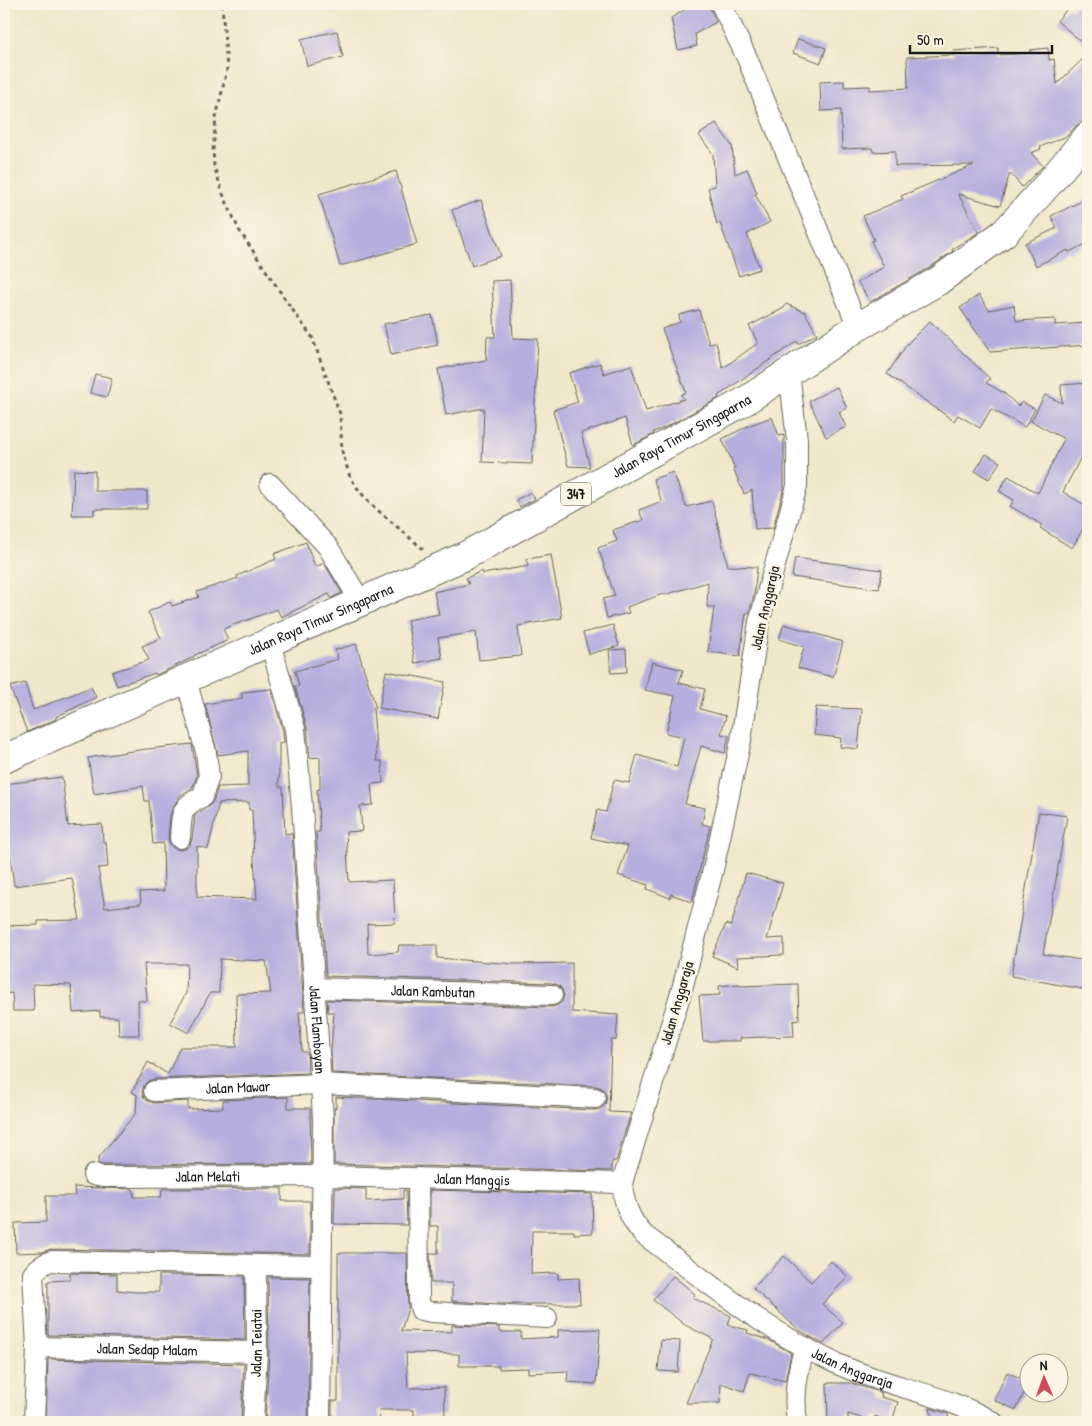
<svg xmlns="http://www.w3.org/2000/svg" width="1092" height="1426" viewBox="0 0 1092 1426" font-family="'Patrick Hand',sans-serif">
  <rect width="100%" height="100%" fill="#fcf5e5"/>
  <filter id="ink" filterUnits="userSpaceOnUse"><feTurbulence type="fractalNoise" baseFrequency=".02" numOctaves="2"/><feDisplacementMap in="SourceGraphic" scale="10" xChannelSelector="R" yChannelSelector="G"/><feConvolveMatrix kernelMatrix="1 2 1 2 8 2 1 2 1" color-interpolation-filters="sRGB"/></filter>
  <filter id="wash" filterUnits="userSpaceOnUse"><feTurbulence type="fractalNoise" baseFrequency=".0096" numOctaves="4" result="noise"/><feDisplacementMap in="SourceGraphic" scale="20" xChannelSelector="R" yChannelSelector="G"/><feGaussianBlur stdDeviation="1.12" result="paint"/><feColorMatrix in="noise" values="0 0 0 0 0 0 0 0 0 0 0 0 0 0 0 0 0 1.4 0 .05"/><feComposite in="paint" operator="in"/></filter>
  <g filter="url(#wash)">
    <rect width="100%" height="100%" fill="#f0e8cb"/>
    <g id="blocks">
      <path fill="#b6aede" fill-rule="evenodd" d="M695,4h16v7l5,11 -21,12 2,12 -19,4 -7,-32z
        M1077,4h11v43l-31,-26 12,-14 3,3z
        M337,31l6,26 -36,9 -6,-27z
        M798,39l28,9 -5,15 -28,-10z
        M998,48v7l32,-2v-3l18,-2 1,12 5,-1 3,25 31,-30v65l-12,7 -9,10 -27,11 1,2 -10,4 12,13 -21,21 -12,-14 -10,33 -42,-12 21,38 -27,17 1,2 -24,17 -59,34 -12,-20 26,-15 -13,-26 3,-1 -11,-24 40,-17 -2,-3 73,-31 -79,1v-15l-22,1 -1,-4 -30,1 -1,-39 -20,1 -1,-29 24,-1v6l26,-1v4l38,-2 -1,-31 47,-2 -1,-4z
        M716,123l16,23 3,28 12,-5 10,24 -2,1 15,28 -23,12 13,35 -21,7 -19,-53 -3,1 -9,-36 7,-2 -2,-32 -14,-19z
        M396,171l21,73 -77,22 -21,-72z
        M1088,198v45l-19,9 -1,-2 -32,16 -11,-23 32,-15 -6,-12z
        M481,200l20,56 -29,10 -20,-56z
        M510,280l3,58 25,1 -6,125 -50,-2 2,-54 -38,7 -8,-46 48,-9 1,-23h8l-3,-56z
        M979,295l10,15 25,-5 2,16 39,-2v6l33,-2v22l-98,7 -30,-44z
        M786,304l19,8 12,22 -19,10 -1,-3 -79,55 1,2 -55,30 -11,4 1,2 -21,11 -8,-27 -44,15 9,34 -22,-1 -15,-56 25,-8 -9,-29 31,-10 4,11 27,-9 15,46 38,-12 -3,-4 5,-3 -24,-63 18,-7 -1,-7 20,-5 10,34 7,-2 7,26 35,-25 -9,-17 35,-18z
        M432,315l6,30 -47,10 -7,-31z
        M930,321l60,58 -4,4 18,10 14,13 4,-4 13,7 -10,18 -34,-18 -11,19 -22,-13 -4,6 -67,-47 21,-31z
        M95,374l17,4 -5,19 -17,-4z
        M1088,383v70l-4,-2 -21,41 25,15v13l-16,28 -32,-20 2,-3 -32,-19 4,-6 -15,-9 9,-15 30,17 26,-54 -33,-18 14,-26 17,8 -1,-18z
        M837,387l10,21 -8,4 7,15 -20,10 -17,-36z
        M772,417l7,19 5,-1v53l-11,40 -18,1 -3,-39 -8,4 -11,-26h2l-13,-29 28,-14z
        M986,454l14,8 -11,17 -14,-8z
        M74,470l21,1v20h52v18h-53v6h-22z
        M673,472l13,35 26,-6 16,65 29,1 -3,28 -5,18h-3l-6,43 -32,-4 6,-45h-7l1,-25 -44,13 -1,-1 -36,13 2,6 -22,5 -4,-19 12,-3 -17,-48 19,-7 -4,-11 30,-10 -4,-10 23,-9 -9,-22z
        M531,492l4,7 -15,8 -4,-7z
        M306,542l9,25 9,-4 18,30 -11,5 -2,-4 -48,23 -4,-8 -54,20 5,11 -35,16 1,1 -38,18 -1,-2 -38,13 -5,-14 37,-12 -7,-14 19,-8 -13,-26 22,-10 2,4 27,-9 -2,-5 41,-14 -1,-2 39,-17 -2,-5z
        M551,555l11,63 -44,8 3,30 -42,4 -3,-28 -38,6 4,20 -27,5 -8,-43 32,-6 -5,-22 35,-8 -3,-6 16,-7 1,3 45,-8 -1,-7z
        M795,558l87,12 -3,19 -87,-12z
        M784,624l59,18 -10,35 -35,-9 6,-21 -25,-8z
        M613,625l6,21 -30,8 -6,-21z
        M356,644l20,64 -3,-1 4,54h5l1,22 -12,1 2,21 -13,1 2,25 -16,1 3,50 44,-2 2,43 -28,1 1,30 30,-2 1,-7h38v13l77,6 58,-1v49l46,3 -2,25h-5l-2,72 22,1 -15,48h-4v10l-278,-7v-56h2v-11l258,13 6,-1 5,-4 2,-7 -2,-6 -3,-4 -6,-2 -264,-13 -1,-23 3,-38h-6l-1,-12 225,7 6,-2 4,-3 2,-6 -2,-7 -4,-4 -6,-2 -226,-7 -10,-144h4l-3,-42 3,-1v-32l-10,1 -3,-30 -12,-42h4l-4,-15 43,-12 -3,-9z
        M626,649l1,23 -16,1 -2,-23z
        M652,662l31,8 -4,13 26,6 -5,20 26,7 -5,18 8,2 -4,17 -24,-7 -16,58 20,4 -3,16 8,2 -18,76 -21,-8 -1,4 -23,-9 1,-4 -30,-10 10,-29 -37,-8 6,-28 9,2 8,-32 15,3 8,-28 40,12 7,-30 -18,-4 9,-37 -30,-6z
        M386,671l59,11 -7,37 -59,-11z
        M25,683l8,27 58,-23 5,10 -40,20v2l-29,13 -17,-45z
        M271,689l12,42 1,11 -5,1v44h4l2,47 7,-1 12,179h-5l3,40h5l1,21 -154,6 -6,2 -4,4 -2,7 2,6 4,3 6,2 34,-2v8l35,-1v-8l65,-3v11h22l1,56 -207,1 -6,-1v-6l38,-45 1,-18 -5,-3 16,-30 20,12 12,-27h57l-1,-53 35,-1 -5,-32 -46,-2 -1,34h-9l-21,40 -19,-10 16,-30 1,-29h-43l3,37h-9l1,34h-20l-1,-18h-18v-6l-27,2 -2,-28 -38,-1 1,27h-21l-1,-18 -8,1v-68l34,-1v-4l42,-1 -8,-42 -58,8 -7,-56 -3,1v-47l58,-7 6,49 34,-2 1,18h3l2,25 -10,1 7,40 36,-4 -1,-12 24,-1 -1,-48 -10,1 -4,-43h-4l-2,-15 -49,8 -6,-36 51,-8 53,-6 5,32 -5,12 -12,8 -7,11 -3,9 -2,21 1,6 4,5 6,2 6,-1 5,-4 2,-6 3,-24 13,-8 5,-5 5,-15 30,-1v-35l-30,4 -13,-51 37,-6v-6zM249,802v8h3l2,49 3,40 -60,-2v-51l11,3 11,-46z
        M816,707l46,2 -4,40 -18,-2 1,-9 -27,-3z
        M1039,812l28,4 -24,138 45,7v29l-77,-14z
        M746,873l37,10 -16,56 17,-1v17l-47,2 1,10 -26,-11 14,-32 5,2z
        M740,984v2l58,-2 1,36 -6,1 1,15 -54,2v3h-37l-4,-45 21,-1 -1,-9z
        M74,1187l59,2 1,8h27l1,-8 120,-1v13h28v53l-259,-5 -9,3 -26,1 -1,-30 31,-1v-26h29z
        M335,1188l31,1v12l37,-2v-9h3l1,35 -73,-1z
        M430,1190l162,4 1,39 -19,1v-3h-42l-1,43 27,-1v6l21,-1 1,26h-81l-47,-3v-18h-21l-1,-30h8v-27h-8z
        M338,1253h69l1,55 -7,23 51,1v-7l47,2v5h22v7l37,-2v-7l42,-1 -4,55 -29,-2 1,-11 -40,2v-5l-29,1v-3h-40v-12l-53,-1 2,35 36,-1 1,28 -31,1v-6h-35l1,12h-48v-21h6z
        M784,1256l27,26 20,-21 17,16 -26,27 21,19 -20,21 -24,-14 -46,-42z
        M70,1273l47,1v16l18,2h24v-17l85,1 1,64 -197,-5v-54l22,-1z
        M673,1276l22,18 -2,4 38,18 -3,9 20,5 -1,3 22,7 22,13 -6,28 -35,-8 -6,18 -23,-8 -1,20h-34l27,-64 -28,-14 -32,-25z
        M268,1277l42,1 -2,144h-43l4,-69z
        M661,1340l19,1 -2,31 -20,-1z
        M48,1359l196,5 -3,58h-195z
        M1007,1372l22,10 -13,28 -22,-10z
        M827,1383h24l31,10 -1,4 17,5 -6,20 -17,-6 -1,6 -26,-8v7l-20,1z
        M930,1408l18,6 1,8h-16z"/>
    </g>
  </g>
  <g filter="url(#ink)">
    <use href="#blocks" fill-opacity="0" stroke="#666359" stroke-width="1"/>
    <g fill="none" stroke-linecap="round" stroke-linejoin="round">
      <defs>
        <g id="minor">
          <path d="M722,6l25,52 111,269"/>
          <path id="s1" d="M789,371l8,69v46l-38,136 -18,118 -28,130 -31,119 -60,194c2,21 7,36 22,52 61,45 120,95 189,127 52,25 111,31 160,60"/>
          <path d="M270,484l58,63 33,55"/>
          <path id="s2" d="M270,642l25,87 7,78 19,277 2,35 -3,303"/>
          <path d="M180,838c2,-23 -1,-31 22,-41l7,-20 -3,-25 -20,-73"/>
          <path id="s3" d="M314,988l238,7"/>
          <path id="s4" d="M154,1091l167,-7 274,14"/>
          <path id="s5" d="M93,1175l10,2 219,-1 300,7"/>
          <path d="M418,1178l1,123 2,9 10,2 116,6"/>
          <path id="s6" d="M37,1347l220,5"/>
          <path d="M34,1422l3,-75 -4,-73c5,-7 10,-10 18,-13l270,5"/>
          <path id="s7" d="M253,1422l4,-70 -1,-86"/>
          <path d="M797,1422c-4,-27 0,-49 8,-75"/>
        </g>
        <g id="primary">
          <path id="s8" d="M4,759l461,-203 280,-155 113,-74 80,-46 66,-48 46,-51 38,-46"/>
        </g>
      </defs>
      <use href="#minor" stroke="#666359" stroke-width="22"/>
      <use href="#primary" stroke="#666359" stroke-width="30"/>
      <path stroke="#666359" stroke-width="3" stroke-dasharray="4 4" stroke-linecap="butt" d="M222,4l5,65 -11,49 -3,32 1,16 9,28 16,36 50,75 23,32 28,77 2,37 8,26 10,15 14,15 49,42"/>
      <use href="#minor" stroke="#fff" stroke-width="20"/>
      <use href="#primary" stroke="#fff" stroke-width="28"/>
    </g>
  </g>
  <g text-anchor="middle" stroke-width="5" stroke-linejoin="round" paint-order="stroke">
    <rect fill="#fcf5e5" stroke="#5f5d58" stroke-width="1" x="561" y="482.5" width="30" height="23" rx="4"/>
    <g font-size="14" font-weight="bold" fill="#1c1c1c">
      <text x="576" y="499">347</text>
    </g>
    <g font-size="15" fill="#1c1c1c" stroke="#fcf5e5">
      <text dy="5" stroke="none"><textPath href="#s8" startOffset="751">Jalan Raya Timur Singaparna</textPath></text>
      <text transform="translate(765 608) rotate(-77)" y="5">Jalan Anggaraja</text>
      <text dy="5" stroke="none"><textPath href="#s8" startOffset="346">Jalan Raya Timur Singaparna</textPath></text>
      <text dy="5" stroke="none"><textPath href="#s3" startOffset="119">Jalan Rambutan</textPath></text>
      <text transform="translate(677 1003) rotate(-74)" y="5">Jalan Anggaraja</text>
      <text dy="5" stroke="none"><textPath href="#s2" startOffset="392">Jalan Flamboyan</textPath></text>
      <text dy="5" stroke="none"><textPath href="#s4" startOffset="84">Jalan Mawar</textPath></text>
      <text dy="5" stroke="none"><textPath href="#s5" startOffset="115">Jalan Melati</textPath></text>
      <text dy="5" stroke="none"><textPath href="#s5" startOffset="379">Jalan Manggis</textPath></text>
      <text dy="5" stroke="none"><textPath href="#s7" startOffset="79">Jalan Teiatai</textPath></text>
      <text dy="5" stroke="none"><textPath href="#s6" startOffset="110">Jalan Sedap Malam</textPath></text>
      <text dy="5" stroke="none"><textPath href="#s1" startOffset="1141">Jalan Anggaraja</textPath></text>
    </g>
  </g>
  <rect width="1092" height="1426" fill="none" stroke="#fcf5e5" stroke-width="20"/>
  <g transform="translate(1044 1378) rotate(358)"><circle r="24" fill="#fcf5e5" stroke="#a29e95"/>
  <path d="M0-4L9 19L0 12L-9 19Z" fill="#d1495b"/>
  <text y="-8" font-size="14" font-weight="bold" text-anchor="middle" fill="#1c1c1c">N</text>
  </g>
  <path d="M910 45v8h142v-8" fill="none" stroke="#1c1c1c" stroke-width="2.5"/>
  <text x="917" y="45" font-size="15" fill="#1c1c1c" stroke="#fcf5e5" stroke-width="4" paint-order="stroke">50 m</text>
</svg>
